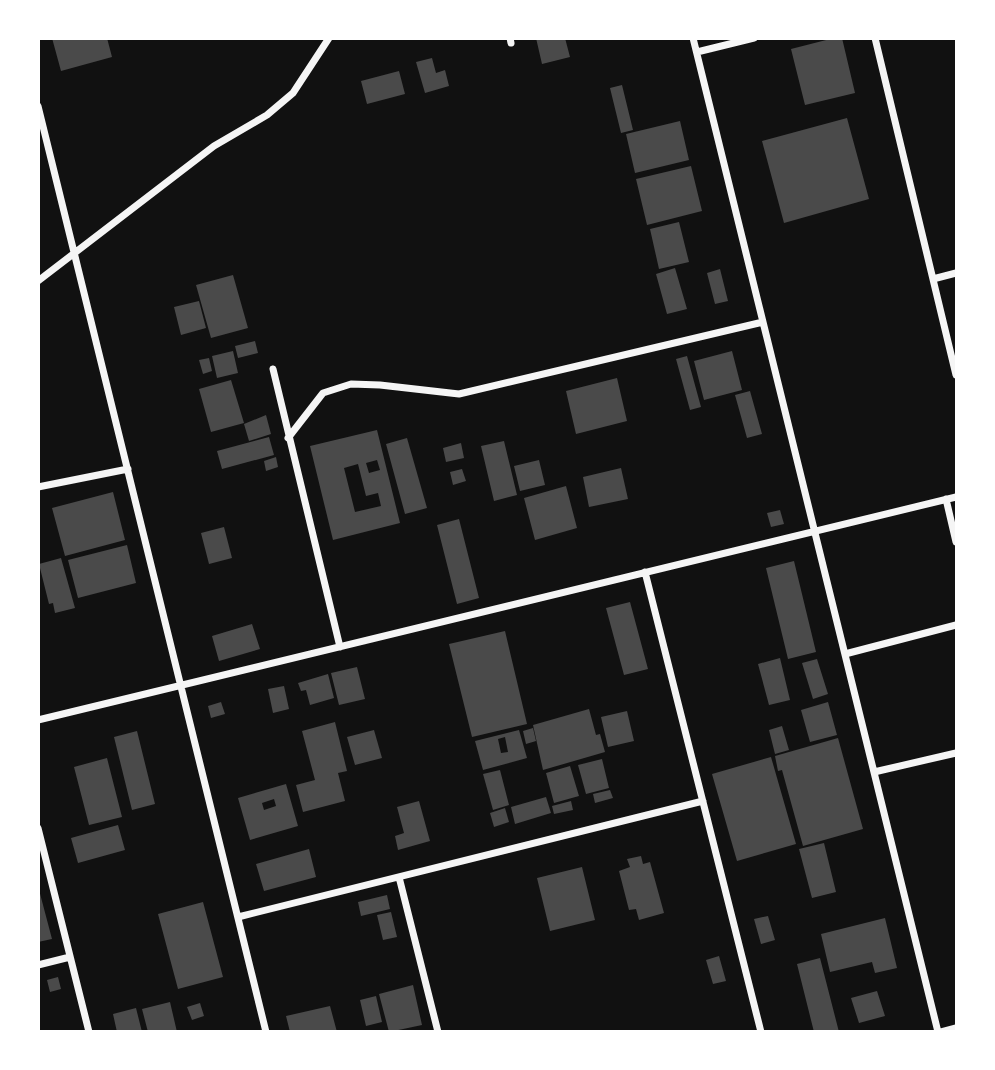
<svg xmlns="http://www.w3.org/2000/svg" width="995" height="1070" viewBox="0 0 995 1070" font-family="'Fira Sans Condensed',sans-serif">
  <rect width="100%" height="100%" fill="#111"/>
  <path fill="#4a4a4a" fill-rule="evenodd" d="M52,38h55l5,19 -51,14z
    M536,38h29l5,19 -28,7z
    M834,38h8l13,55 -50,12 -14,-56z
    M432,58l4,15 9,-3 4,16 -24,7 -9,-31z
    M399,71l6,23 -38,10 -6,-23z
    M622,85l11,45 -12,3 -11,-45z
    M847,118l22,81 -85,24 -22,-82z
    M680,121l9,39 -54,13 -9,-39z
    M691,166l11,45 -55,14 -11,-46z
    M679,222l10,40 -30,7 -9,-40z
    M675,268l12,41 -20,5 -11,-40z
    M720,269l8,32 -13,3 -8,-31z
    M233,275l15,53 -37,10 -15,-53z
    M199,301l7,27 -25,7 -7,-28z
    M255,341l3,12 -20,5 -3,-12z
    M233,351l5,22 -21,5 -5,-22z
    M732,351l10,39 -38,10 -10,-39z
    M687,356l14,51 -11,3 -14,-51z
    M209,358l3,13 -9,3 -4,-14z
    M617,378l10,43 -51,13 -10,-43z
    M231,380l13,43 -33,9 -12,-43z
    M750,391l12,43 -15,4 -12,-43z
    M266,415l5,19 -22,7 -5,-17z
    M377,430l23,93 -67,17 -23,-94zM377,460l3,10 -11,3 -3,-10zM358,464l8,32 12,-3 3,13 -26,6 -11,-44z
    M269,437l5,18 -52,14 -5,-18z
    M407,438l20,70 -22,6 -19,-70z
    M504,441l13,54 -23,6 -13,-55z
    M461,443l3,15 -18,4 -3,-14z
    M276,457l2,10 -12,4 -2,-10z
    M539,460l6,25 -25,6 -6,-25z
    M621,468l7,31 -39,8 -6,-30z
    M462,469l4,12 -13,4 -3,-13z
    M566,486l11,42 -42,12 -11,-42z
    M113,492l12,48 -60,16 -13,-48z
    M780,510l4,14 -13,3 -4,-14z
    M459,519l20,79 -22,6 -20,-79z
    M224,527l8,31 -23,6 -8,-31z
    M127,545l9,38 -58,15 -10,-38z
    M61,558l14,50 -20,5 -2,-10 -4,1 -10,-40z
    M794,561l22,91 -28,7 -22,-91z
    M630,602l18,67 -24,6 -18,-67z
    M252,624l8,25 -41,12 -7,-25z
    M505,631l22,93 -55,13 -23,-93z
    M780,658l10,42 -21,5 -11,-41z
    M817,659l11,35 -15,5 -11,-36z
    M357,667l8,32 -26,6 -8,-32z
    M328,674l6,24 -24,7 -4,-15 -5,1 -3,-8z
    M284,686l5,23 -16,4 -5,-24z
    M221,702l4,12 -14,4 -3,-12z
    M828,702l9,33 -27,7 -9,-32z
    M589,709l7,26 4,-1 5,18 -62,18 -10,-45z
    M627,711l7,30 -26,6 -7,-30z
    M335,722l12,49 -9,2 7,28 -42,11 -7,-27 19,-5 -13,-49z
    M782,726l7,24 -14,4 -6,-24z
    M533,728l3,13 -10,3 -3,-13z
    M374,730l8,28 -27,7 -8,-28z
    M519,730l8,28 -44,12 -8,-29zM505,737l3,15 -7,1 -3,-14z
    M137,731l18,73 -23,6 -18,-73z
    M838,738l25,91 -60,17 -21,-76 -4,1 -3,-15z
    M771,757l25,87 -59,17 -25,-87z
    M107,758l15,59 -33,8 -15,-58z
    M602,759l7,29 -23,6 -8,-29z
    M570,766l9,30 -25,7 -8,-30z
    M500,770l9,35 -16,5 -10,-36z
    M286,784l12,42 -48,14 -12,-42zM274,799l2,7 -12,4 -2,-7z
    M610,790l3,8 -18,5 -2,-9z
    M546,797l5,16 -36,11 -4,-17z
    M419,801l11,40 -32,9 -3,-14 9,-3 -7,-26z
    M571,801l2,9 -19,4 -2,-8z
    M505,808l4,14 -15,5 -4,-14z
    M118,825l7,25 -47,13 -7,-25z
    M824,843l12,49 -24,6 -13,-49z
    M309,849l7,28 -52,14 -8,-27z
    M641,856l2,8 7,-2 14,51 -25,7 -3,-11 -7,1 -10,-39 11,-4 -3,-8z
    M582,867l13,53 -45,11 -13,-53z
    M38,886l14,53 -14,3z
    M387,895l3,14 -29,7 -3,-14z
    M203,902l20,75 -45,12 -20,-75z
    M391,912l6,25 -14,3 -6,-25z
    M768,916l7,24 -14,4 -7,-25z
    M885,918l12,50 -22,5 -3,-11 -42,10 -9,-38z
    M719,956l7,25 -13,3 -7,-24z
    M820,958l19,74h-25l-17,-68z
    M58,977l3,12 -11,3 -3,-12z
    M413,985l9,40 -33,7 -10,-38z
    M877,991l8,25 -26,7 -8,-25z
    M376,996l6,26 -16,4 -6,-26z
    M170,1002l7,30h-29l-6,-23z
    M200,1003l4,13 -12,4 -5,-13z
    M330,1006l7,26h-47l-4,-16z
    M136,1008l6,24h-25l-4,-18z"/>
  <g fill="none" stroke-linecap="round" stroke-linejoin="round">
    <path stroke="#f5f5f5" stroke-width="7" d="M510,38l1,5
      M693,38l245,994
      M875,38l81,337
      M697,52l57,-14
      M38,106l228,926
      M933,279l23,-6
      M38,281l176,-135 53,-31 26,-22 36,-55
      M273,369l67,278
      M288,438l35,-45 28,-9 29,1 79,9 304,-72
      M38,487l90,-18
      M946,499l10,43
      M645,572l116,460
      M845,654l111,-29
      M38,720l918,-223
      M874,772l82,-19
      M38,828l51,204
      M399,877l39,155
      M238,917l465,-116
      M38,965l32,-8
      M941,1032l15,-4"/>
  </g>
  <rect width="995" height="1070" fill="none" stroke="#ffffff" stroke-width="80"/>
</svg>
